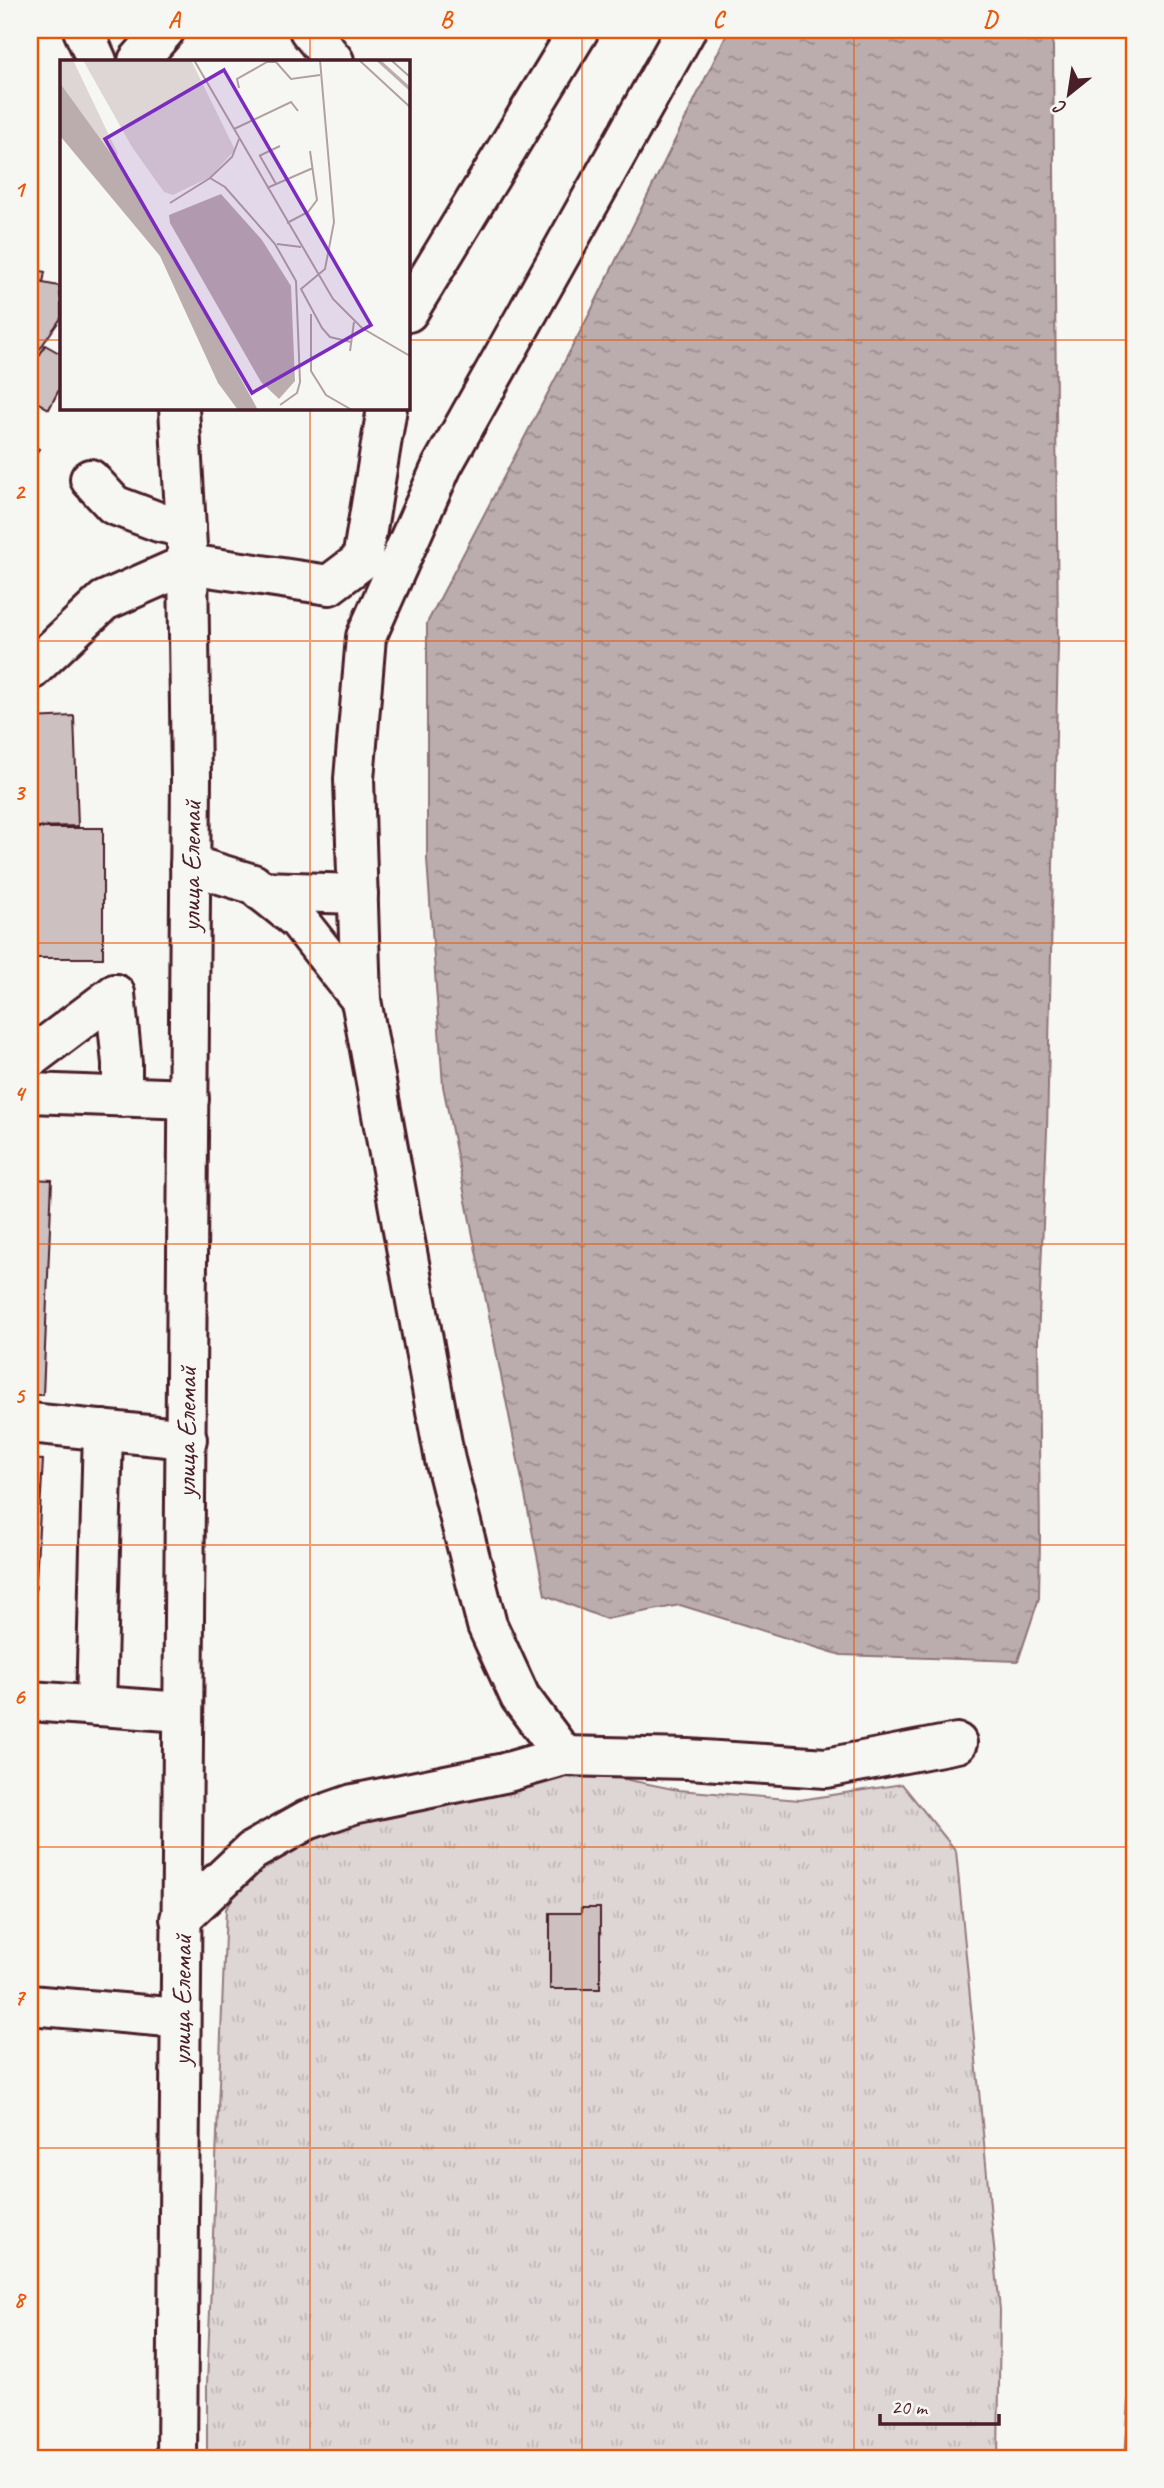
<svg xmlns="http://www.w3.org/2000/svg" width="1164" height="2488" viewBox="0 0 1164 2488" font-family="Caveat,sans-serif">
  <defs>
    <pattern id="grass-tufts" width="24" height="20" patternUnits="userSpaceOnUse" patternTransform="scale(1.75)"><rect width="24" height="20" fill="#ddd6d5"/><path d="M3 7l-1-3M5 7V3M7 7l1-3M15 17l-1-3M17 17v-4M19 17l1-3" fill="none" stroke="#bfb7b7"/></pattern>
    <pattern id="forest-crowns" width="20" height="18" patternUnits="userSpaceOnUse" patternTransform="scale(1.75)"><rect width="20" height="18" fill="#ddd6d5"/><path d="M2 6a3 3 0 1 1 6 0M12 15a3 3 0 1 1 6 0" fill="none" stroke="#bfb7b7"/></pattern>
    <pattern id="water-ripples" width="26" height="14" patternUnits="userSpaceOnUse" patternTransform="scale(1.75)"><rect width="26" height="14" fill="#bbadae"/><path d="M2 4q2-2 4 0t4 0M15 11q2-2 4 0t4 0" fill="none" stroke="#9a8c8e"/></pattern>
  </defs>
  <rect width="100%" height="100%" fill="#f6f6f2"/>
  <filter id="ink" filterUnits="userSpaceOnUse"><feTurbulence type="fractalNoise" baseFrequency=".0143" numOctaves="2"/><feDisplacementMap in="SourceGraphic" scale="14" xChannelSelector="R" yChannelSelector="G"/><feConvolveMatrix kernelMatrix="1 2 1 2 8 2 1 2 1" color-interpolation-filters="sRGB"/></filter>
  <g filter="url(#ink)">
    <path fill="url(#grass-tufts)" stroke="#947a80" stroke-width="2" d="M559,1766l119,24 122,10 102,-16 54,67 44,459 -2,148h-791v-73l19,-476 31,-49 180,-66z"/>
    <path fill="url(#forest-crowns)" stroke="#947a80" stroke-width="2" d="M1134,2332v126h-9z"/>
    <path fill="url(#water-ripples)" stroke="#8e747a" stroke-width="2" d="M729,30h320l4,16 5,600 -11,485 -9,209 2,197 -1,61 -21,63 -177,-6 -161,-50 -74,14 -61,-24 -102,-509 -16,-227v-236l163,-310z"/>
    <path fill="#ccc1c0" stroke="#4a1f2b" stroke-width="2" d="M30,268l15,4 -2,11 16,3 2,16v16l-22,32 -9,-2z
      M45,345l16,9v32l-12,23 -19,-11v-34l2,-4 4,2z
      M30,444l9,5 -9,16z
      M74,716l4,110 -48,1v-109z
      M32,828h71v130h-70z
      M30,1179l22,1 -9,215h-13z
      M30,1459l13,1 -8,138h-5z
      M30,1735h3l-3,216z
      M581,1908h19v81h-50v-76h31z"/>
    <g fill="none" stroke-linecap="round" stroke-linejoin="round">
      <defs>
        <g id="minor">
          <path d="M83,30l14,31"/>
          <path d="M309,30l25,31"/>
          <path d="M138,61l27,-31"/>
          <path d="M408,312l171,-282"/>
          <path d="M90,479l24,26 45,17 27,6"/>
          <path d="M30,671l74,-70 84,-37 141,21 33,-25 25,-152"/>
          <path d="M190,865l63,19 45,36 63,80"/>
          <path d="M261,891l97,3"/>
          <path d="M115,994l7,69v34"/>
          <path d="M30,1058l85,-64"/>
          <path d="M30,1093l159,6"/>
          <path d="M30,1423l157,16"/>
          <path d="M30,1701l153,11"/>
          <path d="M96,1706l7,-276"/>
          <path d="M564,1756l-44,-59 -33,-72 -42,-165 -84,-460 -7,-221 12,-142 76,-171 244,-436"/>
          <path d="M180,1919l72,-68 55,-31 46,-16 151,-31 60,-17 124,3 138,9 131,-25"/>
          <path d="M30,2005l150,13"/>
          <path id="s1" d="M177,2458l14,-1680 -3,-214 -9,-156"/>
        </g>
      </defs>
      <use href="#minor" stroke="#4a1f2b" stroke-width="44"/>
      <use href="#minor" stroke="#f6f6f2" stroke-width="38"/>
    </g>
  </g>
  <path fill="none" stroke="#e8590c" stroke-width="2" stroke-opacity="0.55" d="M310,30v31M582,30v2428M854,30v2428M30,340h31M408,340h726M310,408v2050M30,641h1104M30,943h1104M30,1244h1104M30,1545h1104M30,1847h1104M30,2148h1104"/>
  <g text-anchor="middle" stroke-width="6" stroke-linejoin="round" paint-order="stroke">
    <g font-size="28" fill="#4a1f2b" stroke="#f6f6f2">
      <text dy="10" stroke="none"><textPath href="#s1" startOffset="1592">улица Елемай</textPath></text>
      <text dy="10" stroke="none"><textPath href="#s1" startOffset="1026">улица Елемай</textPath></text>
      <text dy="10" stroke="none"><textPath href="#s1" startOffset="458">улица Елемай</textPath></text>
    </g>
  </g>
  <g transform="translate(60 60)">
    <rect width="350" height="350" fill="#f6f6f2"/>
    <path d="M23,0h108l44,90 -25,27 -37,18 -9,-3 -32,-45z" fill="#ddd6d5"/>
    <path d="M0,0h13l45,94 -3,5 -55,-76z" fill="#ddd6d5"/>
    <path d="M0,23l76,105 122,222h-20l-20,-27 -58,-127 -99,-119zM161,134l41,46 29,46 4,95 -16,18 -18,-17 -91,-159 -1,-8z" fill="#bbadae"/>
    <path fill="none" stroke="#bbadae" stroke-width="3.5" d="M318,0l32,29"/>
    <path fill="none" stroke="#b1a0a2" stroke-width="2" d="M134,0l139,239 29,29 48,28M260,0l14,162 -9,47 -24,20 21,39 8,9 21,5M299,0l51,47M331,0l19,17M179,28l-2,-9 30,-17h9l15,17 29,-4M174,69l57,-27 7,9M199,96l21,-10M200,96l16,28M150,118l15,9 50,57 21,37 4,101 -3,11 -17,12M207,128l46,-20M110,143l40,-25 22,-21 7,-18M227,163l21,-11 9,-12 -7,-49M217,184l24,3M251,254v57l15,24 26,15M290,291l4,-29"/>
    <path fill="#7b2cbf" fill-opacity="0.15" stroke="#7b2cbf" stroke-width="3.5" d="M164,10l147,255 -119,68 -147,-254z"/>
    <rect width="350" height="350" fill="none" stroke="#4a1f2b" stroke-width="3.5"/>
  </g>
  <rect width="1164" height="2488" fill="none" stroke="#f6f6f2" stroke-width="77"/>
  <g transform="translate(1069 94) rotate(210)" stroke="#f6f6f2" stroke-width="5" paint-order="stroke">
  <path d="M0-5L12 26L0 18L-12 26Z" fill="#4a1f2b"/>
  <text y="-10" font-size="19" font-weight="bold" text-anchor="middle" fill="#4a1f2b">С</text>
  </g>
  <path d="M880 2414v10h119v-10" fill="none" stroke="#4a1f2b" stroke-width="3.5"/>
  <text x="891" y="2414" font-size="21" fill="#4a1f2b" stroke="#f6f6f2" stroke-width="5" paint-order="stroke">20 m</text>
  <rect x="38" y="38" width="1088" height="2412" fill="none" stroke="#e8590c" stroke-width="2.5"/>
  <g font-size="23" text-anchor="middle" font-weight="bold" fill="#e8590c">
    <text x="174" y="27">A</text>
    <text x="446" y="27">B</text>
    <text x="718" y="27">C</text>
    <text x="990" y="27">D</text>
    <text x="19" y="197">1</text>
    <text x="19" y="499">2</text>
    <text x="19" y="800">3</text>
    <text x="19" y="1101">4</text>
    <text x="19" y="1403">5</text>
    <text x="19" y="1704">6</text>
    <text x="19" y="2005">7</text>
    <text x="19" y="2307">8</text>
  </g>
</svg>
